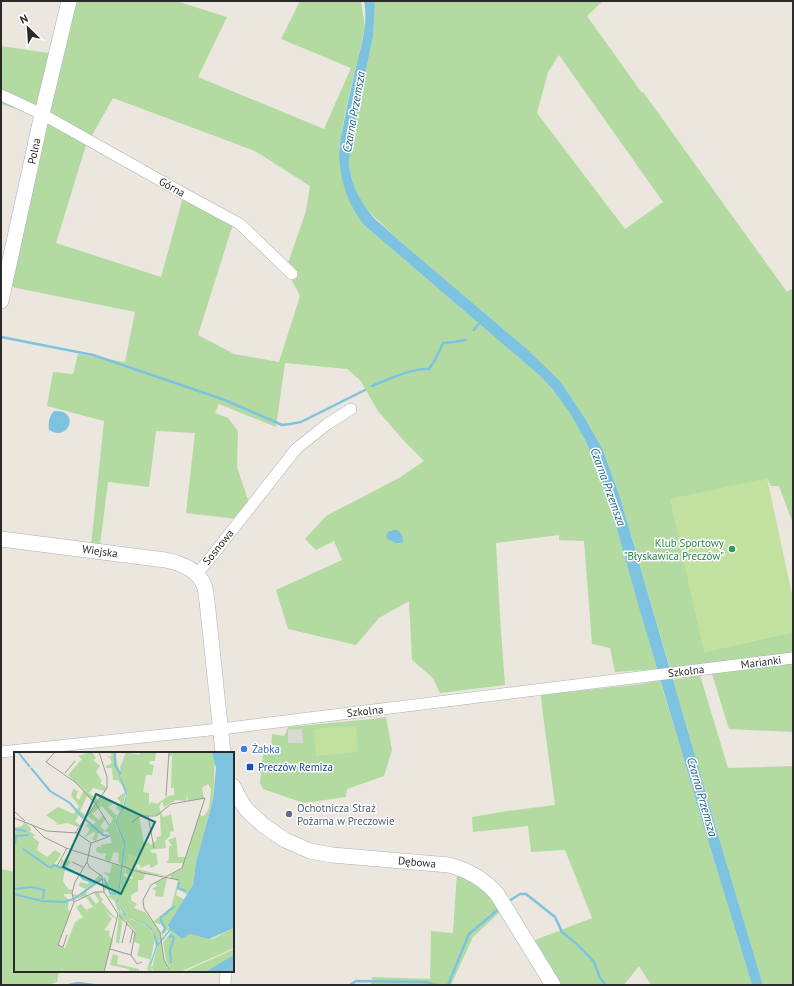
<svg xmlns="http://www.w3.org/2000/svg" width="794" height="986" viewBox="0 0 794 986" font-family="'PT Sans',sans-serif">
  <rect width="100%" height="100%" fill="#ebe6de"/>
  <path fill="#b3dba1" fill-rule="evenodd" d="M75,1h101l51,16 -29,60 126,52 27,-61 -70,-29 19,-38h61l4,27 -20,85 -6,35 25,77 176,151c11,12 22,24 31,38 14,24 25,50 35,76l51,179 -42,3 -5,-24 -18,-4 -8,-103 -25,-1v-5l-63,8 4,74 5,68 -65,8 -7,-15 -21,-18 -3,-59 -30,17 -23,27 -68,-16 -12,-39 66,-30 -8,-19 -18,9 -11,-11 21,-23 73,-38 25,-17 -19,-19 -27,-31 -18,-31 -13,-11 -62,-6 -9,64 -57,-23 -4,9 13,5 10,13 -1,36 12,36 -12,16 -51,-6 9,-80 -39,-2 -7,56 -41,-5 -8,63 -9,1 13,-125 -57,-15 6,-34 20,2 5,-20 47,8 10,-50 -128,-26 39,-163 41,19 -31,101 105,34 22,-80 50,27 -35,111 36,19 45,8 21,-66 -14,-27 20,-58 4,-25 -55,-35 -142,-53 -23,41 -41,-27z
    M375,1h228l-16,15 55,77 1,-1 144,200 6,-4v236l-14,-38h-8l-4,-8 -63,174 89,-20v21l-123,15 -50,-171 -17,-47 -17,-30 -26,-39 -32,-31 -127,-108 -33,-31 -11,-18 -5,-13 -3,-15 2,-24 22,-104zM559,55l104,147 -38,27 -88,-116 11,-41z
    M1,46l48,7 -10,63 -38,-12z
    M793,662v70l-64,-3 -17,-55z
    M700,675l28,93 65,-2v219h-30l-47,-157 -43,-148z
    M660,680l92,305h-101l-12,-19 -15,19h-62l-27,-45 57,-22 -27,-68 -34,2 -3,-26 -55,6 -1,-15 35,-6 48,-6 -13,-98 -1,-12 100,-11z
    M386,717l6,33 -8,26 -37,13 -1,8 -42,6 -41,-14 -3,-6 3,-28 8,-7 1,-14 12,2 3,-7 2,-2 83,-8z
    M1,869l14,3v99h44l-2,11 -9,3h-47z
    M457,872l16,8 29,30 -29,27 -22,48h-80l1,-8 58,2 1,-48 22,2z"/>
  <path fill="#c2e19e" d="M767,478l26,121v33l-89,20 -34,-153z
    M356,726l2,26 -42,4 -2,-27z"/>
  <path fill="#dbd9d4" d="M302,729l1,14h-15v-13z"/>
  <path fill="#7dc3e0" d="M364,1h11v3l-2,33 -22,104 -2,24 3,15 5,13 11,18 7,8 26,23 127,108 32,31 26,39 17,30 17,47 96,331 47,157h-11l-54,-178 -58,-196 -34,-121 -8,-21 -13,-29 -15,-27 -17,-23 -13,-14 -176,-151c-13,-17 -22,-37 -24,-59 -2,-13 0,-26 3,-39 4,-23 10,-46 15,-69 5,-18 10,-38 6,-57z
    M54,411c27,-2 15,32 -5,19 -1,-6 0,-14 5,-19z
    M393,530h5c3,3 5,6 5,11l-2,2h-5l-9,-4 -1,-4 2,-3z"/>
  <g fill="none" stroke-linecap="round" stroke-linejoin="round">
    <path stroke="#7dc3e0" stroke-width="2.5" d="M474,330l6,-8
      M1,337l92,18 132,45 57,25 8,-1 11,-2 64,-32
      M372,386c17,-7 40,-18 57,-17l6,-9 8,-17 11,-1 12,-2
      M509,901l11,-7h6l29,23 7,15 16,13 16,17 6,16 6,7
      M69,985l9,-2 16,2
      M350,985l6,-4 70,1 11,3
      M448,985l21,-51 31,-26"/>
    <defs>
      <path id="street" d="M1,95l41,19 148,83 50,27 52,50
        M196,574l12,-13 88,-112 30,-24 25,-16
        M1,752l228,-24 564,-70
        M225,985l1,-14"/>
      <path id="secondary" d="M1,301l41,-187 27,-113
        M1,539l164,21c16,3 32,9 39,25 2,5 2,11 3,16l16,152
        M233,786l7,14 7,10 16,15 22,15 25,11 22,4 117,10c19,5 35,14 48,29l56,91"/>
    </defs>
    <use href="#street" stroke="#aeb0b9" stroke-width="12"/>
    <use href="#secondary" stroke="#aeb0b9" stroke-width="16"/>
    <use href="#street" stroke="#fff" stroke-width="11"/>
    <use href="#secondary" stroke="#fff" stroke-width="15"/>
  </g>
  <circle fill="#2e9e5b" stroke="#fff" stroke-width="1.5" cx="732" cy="549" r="4"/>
  <circle fill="#3f7fe0" stroke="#fff" stroke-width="1.5" cx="244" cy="749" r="4"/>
  <rect fill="#1a4fb4" stroke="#fff" stroke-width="1.5" x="246" y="763" width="8" height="8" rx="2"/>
  <circle fill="#5c6f8a" stroke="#fff" stroke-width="1.5" cx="289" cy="814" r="4"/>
  <g text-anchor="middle" stroke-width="3" stroke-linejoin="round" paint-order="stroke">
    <g font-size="11" fill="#2a2a2a" stroke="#fff">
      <text transform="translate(34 151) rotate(-78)" y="4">Polna</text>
      <text transform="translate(172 187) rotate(29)" y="4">Górna</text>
      <text transform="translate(218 547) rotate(-51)" y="4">Sosnowa</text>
      <text transform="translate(100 551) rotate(8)" y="4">Wiejska</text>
      <text transform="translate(761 662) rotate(-7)" y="4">Marianki</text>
      <text transform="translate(686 671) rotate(-7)" y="4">Szkolna</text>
      <text transform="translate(365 711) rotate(-6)" y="4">Szkolna</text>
      <text transform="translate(417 862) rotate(5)" y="4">Dębowa</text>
    </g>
    <g font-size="11" fill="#27864d" stroke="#fff" text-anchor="end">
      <text x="724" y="547">Klub Sportowy<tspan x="724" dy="13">"Błyskawica Preczów"</tspan></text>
    </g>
    <g font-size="11" fill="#366cbe" stroke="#fff" text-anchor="start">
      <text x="252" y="753">Żabka</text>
    </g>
    <g font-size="11" fill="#164399" stroke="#fff" text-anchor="start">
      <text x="258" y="771">Preczów Remiza</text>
    </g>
    <g font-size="11" fill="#4e5e75" stroke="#fff" text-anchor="start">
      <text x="297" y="812">Ochotnicza Straż<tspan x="297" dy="13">Pożarna w Preczowie</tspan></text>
    </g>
    <g font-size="12" font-style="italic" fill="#1d628c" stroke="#fff">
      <text transform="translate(354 112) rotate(-80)" y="4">Czarna Przemsza</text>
      <text transform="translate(608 487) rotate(70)" y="4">Czarna Przemsza</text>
      <text transform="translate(702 797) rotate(74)" y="4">Czarna Przemsza</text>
    </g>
  </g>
  <g transform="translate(14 752)">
    <rect width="220" height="220" fill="#ebe6de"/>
    <path d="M78,0l4,6 -3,2 7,6 -4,6 6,9 -2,2 7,5 -2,3 -12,-3 -4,5 9,7 -3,4 -8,-8 -7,15 7,5 -3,3 -5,-4 -4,6 5,4 -2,2 -11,-4 -11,2 1,-2 -11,-8 12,-8 16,7 5,-8 -8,-10 2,-7 5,2 -2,6 3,3 5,-10 -16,-15 14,-16 -4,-3zM96,0h5l4,18 7,-18 -7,22 7,17 -4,18 -6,8 -1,6 9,21 -2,22 -4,-4 1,-9 -5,-1 -4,10 -5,-3 1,-6 -5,1 -5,-3 1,-4h5l-2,-2 12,-2 -3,-10 -4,-2 -3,4 -3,-3 -3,9 -4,-2 4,-6 -3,-1 -9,6 6,-9 -4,-3 2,-2 5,1 3,-3 -9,-6 16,-21 10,9 -5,3 8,8 4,-3 -4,-5 5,-4 -4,-5 9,-7 -8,-11h-5l-1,-12h-6v-2l6,-3 -2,-5 -4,-1 6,-1zM88,54l11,13 -8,12 -5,-5 6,-7 -3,-4 -4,5 -7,-6zM112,0l13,3 2,-3h15l-1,9h-5l-1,3 5,1 -2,10h-6l-3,17 6,1v12l2,-3 6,2 11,-8 6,-1v-7h-3l1,-32h-3v-4h43l3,8 -2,40 -17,62 -3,23 -5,10 -10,-6 -2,6 9,5 -17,27 14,12 8,-5 22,5 22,-11v20l-54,24h-8l-6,-11 -3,-18 8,-11 -4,-2 -5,6 -1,-4 3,-3 -2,-4 -9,-3 18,-15 7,-26 -7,-3 -1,-3 11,-6 3,-6h-18l3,-4v-13h3l-4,-6 8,-3 2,20h8l13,-42 5,1 5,-8 2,-19 -3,-5 -6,4 2,11 -16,2 -1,-6 -1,6 -10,-1 -12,7 -1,-5 -2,1 -2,4 4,10 8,-3 3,17 -4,1v4l-5,5 1,7 -16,2 2,3h4l2,11 -7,4 -2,-4 -8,4 -2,-4 -3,1 1,4 30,7 -22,-2 -2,6h-5v11l-7,4v5l6,4 -3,4 11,4 14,18 2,9 -4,4 -7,-16 -22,-10 -10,-14 5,-35h2l-1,8 8,3 1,-2 -8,-4 1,-5 9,2 2,-13 -8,-3 -3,12 8,4 -11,-3 2,-19 -9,-27 8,-13 3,-14 -7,-18zM146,63l1,21 -5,1 1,3 -7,5 -1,-3 -5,1 -5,-27zM10,70l7,6 -1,4 5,3 -2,2 6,5 -2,8 10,7 8,-7 6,4 -7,11 6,2 1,-8 3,2 2,-3 5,4 -6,7 -2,12 5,8 5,1 -2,4h-8l6,6 -1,9 2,2 -12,34 7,3 10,-26 8,-5 -7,-10 5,-3 7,8 -1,-3 6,-2 -7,-10 4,-1 6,8 3,-3 -5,-8 4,-1 5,8 -2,1 16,19 -12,-9 7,8 -8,11 6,1 -1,5 4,4 -9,32h-90v-144l8,-2zM98,112l10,3 -5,31 4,14 10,7 16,6 8,13 -5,26 2,8 -5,-2 3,-11 -13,-3 3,-12 -6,-2 1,-11 -12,-13 -4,26 -3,-2 3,-28 -5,-14 -6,-3 3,-4 -1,-5 -6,3v-9h4l1,-5 -6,-5 7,1zM86,122l2,5 -16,11 1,6 -13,3 -2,-5 6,1 8,-6 -7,-3 1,-4 8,2 2,-5 4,2zM150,126h3l-4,19 -8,-1 1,-5 -4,-2 5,-3 -2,-3zM147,189l3,19 6,12h-16l-2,-4 5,-21zM220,197v23h-48l2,-2zM99,202l5,2 -1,8 22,5v3h-11l1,-3 -19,-4z" fill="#b3dba1" fill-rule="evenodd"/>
    <path d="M115,102l7,2 -2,12 -8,-1z" fill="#c2e19e"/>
    <path d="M112,0l-6,24 6,13 1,5 -3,14 -8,13 9,21v6l-7,55 9,13 19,8 5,4 4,7 3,8 12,-14 -2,-4 25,-40 3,-23 17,-62 3,-32 -4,-16h22v176l-25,11 -19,-5 -8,5 -11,-9 -14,17 -6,18 2,7 -3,-8 6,-18 -3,-14 -8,-8 -21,-9 -7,-14 7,-57 -9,-23 8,-14 3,-12 -7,-19zM220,203v17h-28l6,-4z" fill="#7dc3e0"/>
    <path fill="none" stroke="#7dc3e0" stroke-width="2" d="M4,0l12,15M101,0v13l5,9M17,16l19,23 20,12 13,15M71,67l18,16 7,1M0,77l12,2M1,92l1,-8 13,-1M9,97l26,18M36,116l4,-3 24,9M66,123l3,4 12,4M90,126l6,15 6,1M165,130l-1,6 8,3M0,137l18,-2 12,3 -1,9M0,142l28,7 22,1 9,-3M60,147l28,-20M146,166l15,-12M146,167l5,9 -2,5M155,186l2,-3 3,3 -4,12 1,13"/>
    <path fill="none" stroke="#9e9b96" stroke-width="1" d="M41,0l-9,10 29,20 21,22 13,21M51,21l10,-12M152,44l3,-44M0,59l11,10M0,66l33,13 30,2 14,10M118,70l8,-6h8M17,72l13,13 22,11 77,25 36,7M61,81l32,-45v-11l-8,-25M77,91l17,-6M140,96l-6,-32h8l15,-12 34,-6 -23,70 -31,17 -8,15 1,8 16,24 4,28 7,12M58,110l11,5M73,110l3,6 12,8 2,16 14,22 -14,58M43,114l10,-18M60,150l21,-10h9M105,163l16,18 -4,22M53,183l-4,12 -5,-2 16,-43 -2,-9 3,-11 12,-20 4,-19M108,191l5,-21M116,191l3,-13M96,197l21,6 6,9 5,-2"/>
    <path fill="#0f766e" fill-opacity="0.15" stroke="#0f766e" stroke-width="2" d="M82,42l59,28 -34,72 -58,-27z"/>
    <rect width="220" height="220" fill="none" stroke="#2a2a2a" stroke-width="2"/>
  </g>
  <rect width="794" height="986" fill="none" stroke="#2a2a2a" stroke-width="4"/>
  <g transform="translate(28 28) rotate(335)" stroke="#ffffff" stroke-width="3" paint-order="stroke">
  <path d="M0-3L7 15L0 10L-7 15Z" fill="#2a2a2a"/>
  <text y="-6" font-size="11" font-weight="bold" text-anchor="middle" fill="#2a2a2a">N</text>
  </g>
</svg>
